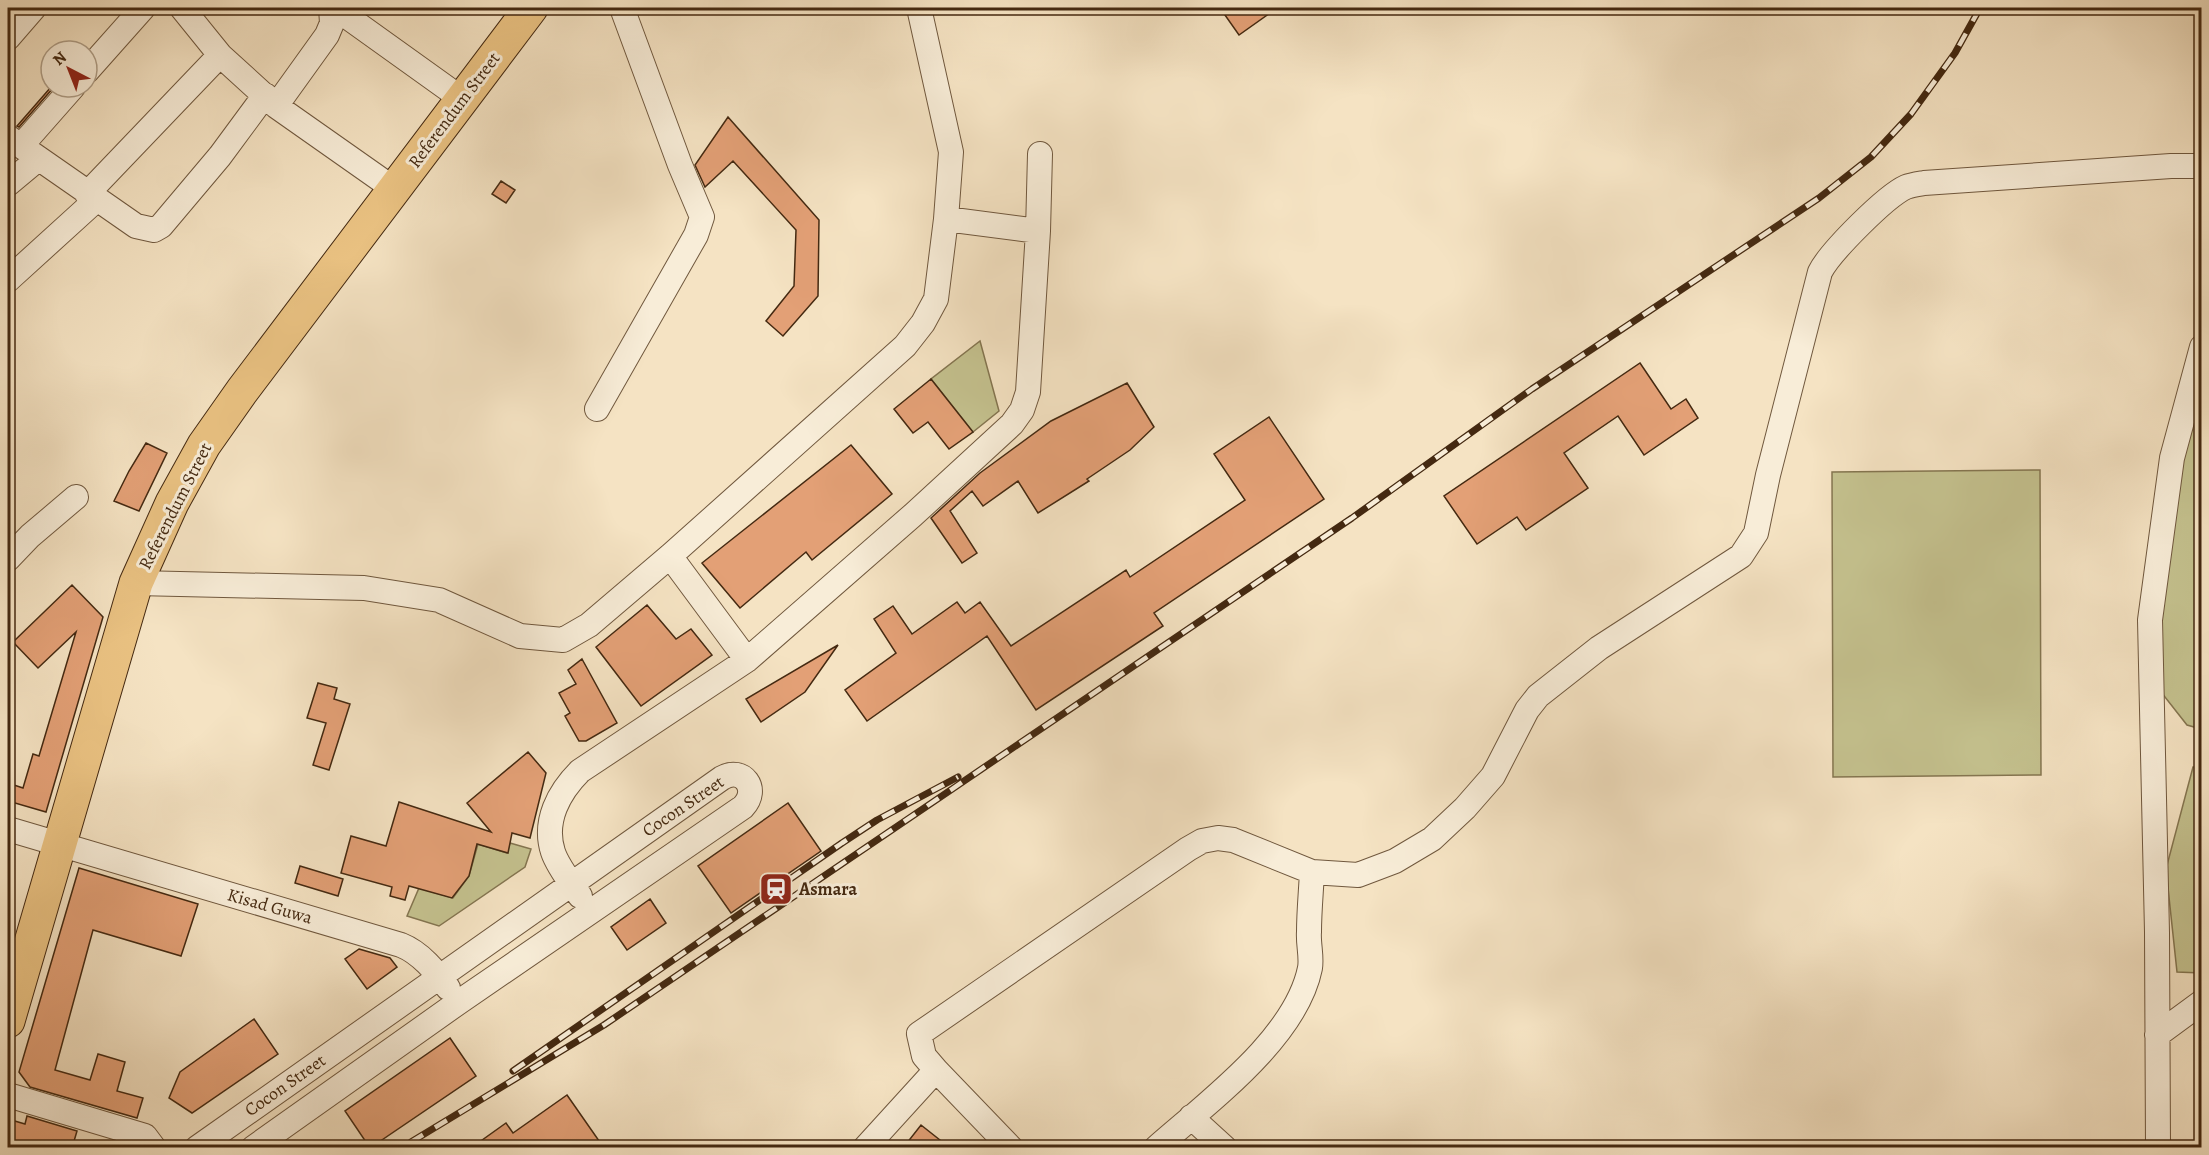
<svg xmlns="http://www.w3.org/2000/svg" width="2209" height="1155" viewBox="0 0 2209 1155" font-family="Alegreya,serif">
  <rect width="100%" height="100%" fill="#f5e3c3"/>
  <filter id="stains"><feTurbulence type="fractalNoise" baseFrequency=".00333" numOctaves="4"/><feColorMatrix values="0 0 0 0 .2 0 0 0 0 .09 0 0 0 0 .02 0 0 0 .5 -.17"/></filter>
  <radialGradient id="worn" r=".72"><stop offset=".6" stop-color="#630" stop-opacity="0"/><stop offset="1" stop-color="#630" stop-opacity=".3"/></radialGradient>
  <path fill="#c4c18e" stroke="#847550" stroke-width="1.5" d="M980,341l19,70 -26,21 -42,-53z
    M2201,380v349l-14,-4 -26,-33 -8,-53 21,-168z
    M2040,470l1,305 -208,2 -1,-305z
    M2193,767h8v206l-24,-1 -11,-103z
    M510,843l21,6 -6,18 -86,59 -32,-10 12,-28 34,10 16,-22 9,-32 29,9z"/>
  <path fill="#e3a076" stroke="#442911" stroke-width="1.5" d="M1220,8h57l-38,27z
    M51,87h3l-35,40 -2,-1z
    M728,117l91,103 -1,76 -35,40 -17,-15 28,-35 2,-56 -63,-69 -28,26 -10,-22z
    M501,181l14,9 -9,13 -14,-9z
    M1640,363l31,46 15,-10 12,19 -54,37 -26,-39 -54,37 24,35 -62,42 -9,-13 -40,27 -33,-48z
    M931,379l42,53 -24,17 -21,-27 -15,11 -19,-24z
    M1127,383l27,44 -24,23 -43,29 2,2 -51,32 -20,-32 -35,25 -11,-15 -22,20 27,42 -15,10 -31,-45 49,-45 71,-52z
    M1269,417l55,82 -170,114 9,13 -127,84 -49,-74 -120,85 -22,-31 51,-37 -22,-34 19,-13 19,28 45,-32 8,11 15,-11 31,44 115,-76 4,7 115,-77 -31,-46z
    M146,443l21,10 -28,58 -25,-10 15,-30z
    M851,445l41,49 -80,66 -6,-8 -66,56 -38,-45z
    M72,585l31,32 -57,195 -38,-11v-18l15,5 10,-34 6,2 37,-124 -38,36 -25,-26z
    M647,605l29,34 15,-10 21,26 -71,51 -45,-59z
    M838,645l-33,47 -44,30 -15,-23z
    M582,659l35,64 -31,18h-7l-14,-25 5,-3 -11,-20 17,-9 -8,-14z
    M318,683l19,5 -3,11 16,5 -21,66 -16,-5 13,-42 -19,-5z
    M528,752l18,21 -16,65 -18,-5 -4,20 -31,-9 -8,32 -17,22 -43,-12 -4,14 -15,-4 2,-9 -51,-14 10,-37 35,10 13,-44 92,30 -24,-29z
    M788,803l33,48 -90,62 -33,-47z
    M300,866l43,13 -5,17 -43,-13z
    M79,868l119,36 -17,52 -88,-26 -38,140 35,10 8,-26 27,8 -8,29 26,7 -6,20 -107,-31 -11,-15z
    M650,899l16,24 -39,27 -16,-23z
    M359,949l31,9 7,9 -30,22 -22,-30z
    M254,1019l24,35 -86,59 -23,-15 11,-26z
    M450,1038l26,38 -106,72 -25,-37z
    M567,1095l37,53h-133l35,-25 7,10z
    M27,1116l50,15 -5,17h-64v-29l17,5z
    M921,1125l29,23h-47z"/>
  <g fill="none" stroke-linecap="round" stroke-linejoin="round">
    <defs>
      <path id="minor" d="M182,8l38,47 56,51 118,83
        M335,8l127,91
        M8,38l26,-30
        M87,71l56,-63
        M276,106l51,-71 5,-12 -1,-15
        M8,137l128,89 18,4 7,-4 59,-70 45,-61
        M21,146l52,-59
        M8,184l30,-25
        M87,194l133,-139
        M946,219l92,12
        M8,280l88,-80
        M597,409l99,-174 6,-18 -22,-52 -58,-157
        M670,556l77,104
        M8,559l22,-23 46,-39
        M136,583l228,5 75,12 81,36 43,4 26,-15 81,-69 235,-210 18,-23 13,-24 10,-80 5,-67 -32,-144
        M8,829l393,116c20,8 34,26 47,43
        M580,896c-9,-13 -22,-29 -27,-44 -10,-31 6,-60 27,-81l167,-111 166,-145 99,-91 10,-14 6,-18 10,-161 2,-77
        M2157,1035l45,-33
        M936,1070l-12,-14 -5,-22 269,-185 14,-8 16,-3 15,2 79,32 46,3 37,-14 37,-22 33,-31 28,-32 34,-66 11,-14 61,-48 142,-92 15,-23 12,-58 52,-203c10,-20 66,-76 86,-85 5,-2 12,-3 18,-4l247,-17h31
        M8,1095l137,41 9,12
        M1191,1117l34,31
        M197,1148l525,-370c21,-12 38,11 21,29l-284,195 -206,146
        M865,1148l71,-78 75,78
        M1156,1148c52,-46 140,-110 154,-180 2,-11 -2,-25 -1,-36 0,-20 2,-40 3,-60
        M2158,1148l-1,-216 -7,-312 22,-162 30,-111"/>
      <path id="trunk" d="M8,1021l128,-438 36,-80 32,-58 38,-54 289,-383"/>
    </defs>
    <use href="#minor" stroke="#70583e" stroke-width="26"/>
    <use href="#trunk" stroke="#442911" stroke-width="35"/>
    <use href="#minor" stroke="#f8edd8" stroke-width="24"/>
    <use href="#trunk" stroke="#eac282" stroke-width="33"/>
    <defs>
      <path id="rail" d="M513,1071l329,-228 35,-23 81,-43
        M411,1142l193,-117 748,-507 180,-129 287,-191 52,-41 40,-43 44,-61 25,-45"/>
    </defs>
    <use href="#rail" stroke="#442911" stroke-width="7"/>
    <use href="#rail" stroke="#f8edd8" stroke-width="4.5" stroke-dasharray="14" stroke-linecap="butt"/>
  </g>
  <defs>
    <symbol id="station-square" viewBox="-11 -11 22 22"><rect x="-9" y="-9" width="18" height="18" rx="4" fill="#8f2418" stroke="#f8edd8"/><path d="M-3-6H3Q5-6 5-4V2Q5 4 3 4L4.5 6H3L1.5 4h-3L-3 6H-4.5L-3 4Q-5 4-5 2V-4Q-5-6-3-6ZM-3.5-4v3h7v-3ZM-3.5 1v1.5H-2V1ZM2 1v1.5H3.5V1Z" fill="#fff"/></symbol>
  </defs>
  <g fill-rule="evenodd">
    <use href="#station-square" x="757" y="870" width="38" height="38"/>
  </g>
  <g text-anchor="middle" stroke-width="6" stroke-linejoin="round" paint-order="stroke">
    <g font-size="18" fill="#442911" stroke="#f8edd8">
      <text transform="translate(454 110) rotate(-53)" y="6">Referendum Street</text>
      <text transform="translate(175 506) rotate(-63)" y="6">Referendum Street</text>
      <text transform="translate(683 806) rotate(-34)" y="6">Cocon Street</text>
      <text transform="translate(270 906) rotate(16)" y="6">Kisad Guwa</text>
      <text transform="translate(285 1085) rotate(-35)" y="6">Cocon Street</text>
    </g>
    <g font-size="18" font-weight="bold" fill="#442911" stroke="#f8edd8" text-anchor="start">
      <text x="799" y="895">Asmara</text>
    </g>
  </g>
  <rect width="2209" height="1155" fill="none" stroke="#f5e3c3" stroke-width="30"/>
  <rect x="9" y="9" width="2191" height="1137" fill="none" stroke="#442911" stroke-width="3"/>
  <rect x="15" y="15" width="2179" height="1125" fill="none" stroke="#442911" stroke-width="1.5"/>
  <g transform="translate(69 69) rotate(318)"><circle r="28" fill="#f8edd8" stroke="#b09f88" stroke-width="1.5"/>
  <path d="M0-4.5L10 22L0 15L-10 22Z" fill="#8f2418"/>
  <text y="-9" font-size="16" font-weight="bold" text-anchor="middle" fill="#442911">N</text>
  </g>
  <rect width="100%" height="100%" filter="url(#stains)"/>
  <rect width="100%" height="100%" fill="url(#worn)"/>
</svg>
